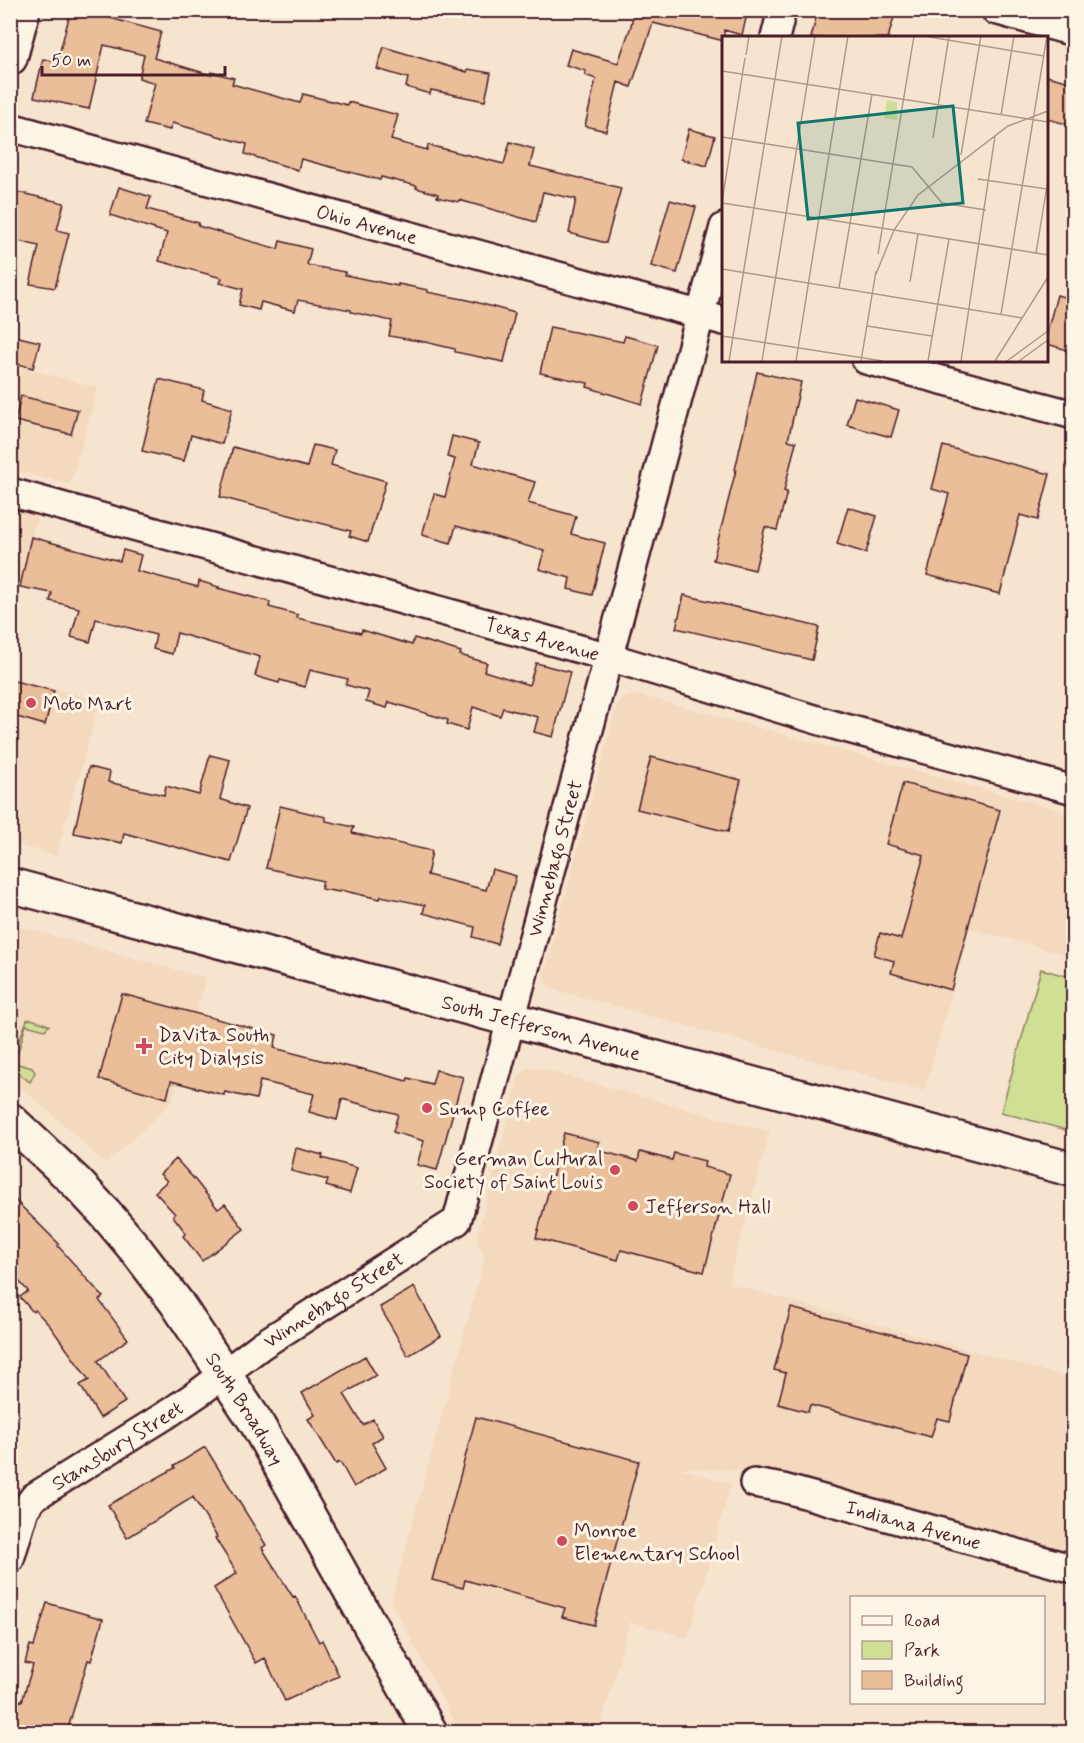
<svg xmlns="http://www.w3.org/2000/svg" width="1084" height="1743" viewBox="0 0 1084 1743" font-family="Mynerve,sans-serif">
  <rect width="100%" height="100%" fill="#f7e4ce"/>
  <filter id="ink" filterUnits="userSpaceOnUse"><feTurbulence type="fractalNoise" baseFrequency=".0167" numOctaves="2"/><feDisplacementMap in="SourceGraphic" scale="12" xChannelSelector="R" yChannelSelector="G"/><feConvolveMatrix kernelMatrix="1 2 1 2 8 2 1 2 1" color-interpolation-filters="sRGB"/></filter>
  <g filter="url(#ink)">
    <path fill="#f3d9be" d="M10,364l88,24 -28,97 -59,-16z
      M11,506l27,7 -27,99z
      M10,677l90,24 -44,155 -45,-13z
      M640,695l433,119v143l-103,-29 -46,163 -375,-103 -5,-9v-5l73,-269 10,-9z
      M10,924l196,54 -34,123 -66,63 -55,-51 -40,-34z
      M529,1067h6l235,65 -42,151 345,96v175l-302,-83 -91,-3 51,16 -43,154 -58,-16 -31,110h-139l-69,-130 94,-346 -9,-15 43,-165z"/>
    <path fill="#cfdf93" stroke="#8c7f5f" stroke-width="1.5" d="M1041,969l32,9v154l-72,-20z
      M31,1019l18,6 -4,5 -19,-5 -11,38 17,5 3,4 -5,10 -19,-15 -1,-26 8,2 9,-23z"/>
    <path fill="#ebbe9a" stroke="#4a1f2b" stroke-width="1.5" d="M71,10h10l80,22 -7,26 57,17v-3l23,6 -2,6 68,19 3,-9 44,11 1,-3 50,13 -7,25 36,10 1,-5 76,19 6,-22 24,7 -4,17 91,22 -15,55 -37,-10 7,-34 -33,-7 -7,30 -77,-22 -1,2 -21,-5 1,-3 -22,-6 1,-2 -36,-9 -1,3 -79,-21 -3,11 -53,-16 2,-10 -75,-21 -2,7 -26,-6 11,-41 -16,-5 5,-23 -40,-10 -15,64 -55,-12 9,-38 14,3z
      M634,10h114l-6,25 -18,-5v11l-71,-18 -22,64 -13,-5 -12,49 -21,-5 11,-47 -11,-4 1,-4 -20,-6 5,-16 47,14 13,-37z
      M818,10h53l23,7 -6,21h-77z
      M384,47l83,25 1,-3 23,4 -6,28 -54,-11 -1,4 -24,-7 2,-9 -31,-9z
      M1047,76l27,7v43l-27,-7z
      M689,129l26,7 -8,30 -26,-7z
      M119,187l32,10 -4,12 52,14 -1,3 80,23 2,-8 31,8 -4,16 38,7v3l53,11v-2l30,6 -1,2 41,8 47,13 -11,49 -49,-10v-3l-30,-7 -36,-6 3,-15 -41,-9v-2l-53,-10 -3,11 -34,-9 -2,8 -20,-5 4,-16 -23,-6 2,-5 -63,-17 8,-28 -57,-18z
      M17,192l47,11 -7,27 12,3 -14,55 -25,-4 9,-38 -29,-7v-20z
      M670,200l26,7 -19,66 -26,-7z
      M1057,295l17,5v52l-27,-8v-12z
      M550,327l73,15 2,-6 33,9 -16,59 -55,-17 1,-4 -48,-10z
      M10,335l30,7 -7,26 -23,-6z
      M757,372l44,10 -13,58 8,2 -12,49 3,1 -10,38 -12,-3 -10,43 -42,-10 23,-90h-1z
      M159,379l45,11 -2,10 30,9 -10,35 -31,-9 -7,26 -42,-10z
      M21,396l57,14 -7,24 -56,-13z
      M855,397l44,13 -8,27 -44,-12z
      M452,436l27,7 -6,21 62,18 -7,21 48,13 -5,18 34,9 -13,52 -24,-6 2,-11 -31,-9 5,-18 -88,-25 -5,17 -29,-8 12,-41 11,3 10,-38 -8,-2z
      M313,445l22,5 -4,15 55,16 -18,61 -19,-6 2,-5 -131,-34 13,-50 74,20z
      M943,446l107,28 -12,46 -18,-5 -20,79 -73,-19 22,-81 -17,-5z
      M848,507l29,9 -11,37 -29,-9z
      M31,537l89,24 3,-11 18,5 -4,16 61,16 1,-6 20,6 -1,1 52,14 -1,5 29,8 -1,3 64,15 1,-3 50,15 2,-7 21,6 26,8 -1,3 27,8 -3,8 45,14 7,-22 34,9 -17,65 -19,-5 4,-15 -35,-9 -3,8 -27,-9 -6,23 -20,-6 1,-4 -59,-18 -2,6 -21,-6 3,-11 -23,-6 2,-6 -38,-9 -5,17 -25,-7 -1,3 -24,-7 5,-19 -83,-24 -5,21 -19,-5 3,-14 -60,-16 -6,23 -19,-5 8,-29 -29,-7 2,-8 -32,-6z
      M684,595l135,32 -7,33 -136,-32z
      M10,680l44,11 -9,34 -35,-10z
      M210,755l20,5 -10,39 27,9 -16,54 -107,-29 -2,10 -48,-10 15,-66 21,5 -2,10 56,13 2,-9 33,9z
      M651,757l90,23 -13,52 -91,-23z
      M903,783l97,27 -49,180 -60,-17 3,-12 -20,-6 6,-22 21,6 23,-84 -38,-11z
      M280,806l46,11v4l28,6 -2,6 80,18 -5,24 59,15 6,-21 24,7 -19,68 -24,-7 2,-10 -52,-14 2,-8 -44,-9 -1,3 -40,-9v2l-19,-3 2,-8 -57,-13z
      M122,994l155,41 -3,13 54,14 31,7v-1l48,13 1,-3 24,6 4,-14 27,7 -26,93 -20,-5 7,-24 -31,-9 5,-18 -56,-15 -5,21 -28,-8 5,-18 -54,-13 -4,18 -31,-7 -1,3 -53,-14 -4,17 -68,-19z
      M564,1133l35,9 -2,8 41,11 2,-9 32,8 2,-7 31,8 -1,6 26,7 -26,98 -83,-22 -3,10 -82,-22z
      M296,1148l27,7 -1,3 35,10 -7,25 -24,-7 2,-6 -37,-9z
      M176,1159l19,21 23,29 7,-5 19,25 -42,32 -19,-25 3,-3 -13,-17 2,-2 -20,-22 12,-11 -7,-7z
      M10,1195l49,49 -1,2 45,51 -4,3 29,39 -30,22 27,41 -25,16 -20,-33 9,-5 -39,-54 -15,-16 -2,2 -13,-15 8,-6 -18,-19z
      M414,1287l27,49 -33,20 -28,-49z
      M791,1308l176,46 -17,67 -13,-3 -6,19 -121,-32 -2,7 -30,-8 8,-31 -12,-3z
      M365,1356l11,19 -32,19 19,31 10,-6 10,17 -11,7 14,25 -32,19 -14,-25 -4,2 -28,-45 7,-4 -13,-22z
      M476,1417l163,44 -45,164 -32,-8 3,-9 -100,-28 -2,8 -31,-8z
      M205,1447l61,98 -4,3 31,49 2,-1 24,46 3,-2 17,36 -54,25 -20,-43 -9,5 -42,-75 23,-15 -22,-35 2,-1 -24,-40 -66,41 -19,-33 67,-37 -1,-2z
      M47,1603l56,16 -12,42 -3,-1 -21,72h-57l9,-32 3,1 11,-36 -8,-2 5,-18 4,1z"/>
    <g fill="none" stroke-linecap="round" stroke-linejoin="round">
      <defs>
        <g id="street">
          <path d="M995,10l79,22"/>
          <path d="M775,38l7,-28"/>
          <path id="s1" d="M10,127l714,194"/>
          <path d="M866,360l208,55"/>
          <path id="s2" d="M10,492l599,165 225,68 240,65"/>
          <path id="s3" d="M754,1483l29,5 291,81"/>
          <path id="s4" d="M10,1559l15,-50 9,-12 132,-82 34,-23 62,-47 195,-124 267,-994"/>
        </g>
        <g id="secondary">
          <path d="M10,58l13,-48"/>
          <path id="s5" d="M10,885l1064,285"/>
        </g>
        <g id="primary">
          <path id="s6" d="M10,1120l66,62 29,31 32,38 39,51 80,120 174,310"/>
        </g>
      </defs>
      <use href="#street" stroke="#4a1f2b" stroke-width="32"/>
      <use href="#secondary" stroke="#4a1f2b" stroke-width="38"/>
      <use href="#primary" stroke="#4a1f2b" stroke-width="38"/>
      <use href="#street" stroke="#fcf5e5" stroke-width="27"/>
      <use href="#secondary" stroke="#fcf5e5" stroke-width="33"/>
      <use href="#primary" stroke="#fcf5e5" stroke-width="33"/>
    </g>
  </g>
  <g fill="#d1495b" stroke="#fcf5e5" stroke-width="2">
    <circle cx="31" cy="703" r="6"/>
    <path d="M141 1037h6v6h6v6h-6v6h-6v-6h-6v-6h6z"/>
    <circle cx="427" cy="1108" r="6"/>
    <circle cx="615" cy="1170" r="6"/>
    <circle cx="633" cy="1206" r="6"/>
    <circle cx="562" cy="1541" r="6"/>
  </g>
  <g text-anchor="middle" stroke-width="6" stroke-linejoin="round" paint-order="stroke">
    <g font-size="20" fill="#4a1f2b" stroke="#fcf5e5">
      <text dy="7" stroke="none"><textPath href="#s1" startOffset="370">Ohio Avenue</textPath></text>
      <text dy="7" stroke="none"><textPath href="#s2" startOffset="552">Texas Avenue</textPath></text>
      <text dy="7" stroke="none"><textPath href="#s4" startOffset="948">Winnebago Street</textPath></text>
      <text dy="7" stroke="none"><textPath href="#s5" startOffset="550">South Jefferson Avenue</textPath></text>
      <text dy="7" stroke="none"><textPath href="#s4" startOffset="426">Winnebago Street</textPath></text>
      <text dy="7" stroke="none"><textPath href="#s6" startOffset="374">South Broadway</textPath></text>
      <text dy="7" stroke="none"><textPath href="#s4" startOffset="165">Stansbury Street</textPath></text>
      <text dy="7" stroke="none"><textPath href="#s3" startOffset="165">Indiana Avenue</textPath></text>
    </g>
    <g font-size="20" fill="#4a1f2b" stroke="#fcf5e5" text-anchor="start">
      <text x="43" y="710">Moto Mart</text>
      <text x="158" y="1041">DaVita South<tspan x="158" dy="23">City Dialysis</tspan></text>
      <text x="439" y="1115">Sump Coffee</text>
      <text x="603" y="1165" text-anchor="end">German Cultural<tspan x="603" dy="23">Society of Saint Louis</tspan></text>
      <text x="645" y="1213">Jefferson Hall</text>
      <text x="574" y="1537">Monroe<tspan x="574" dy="23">Elementary School</tspan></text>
    </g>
  </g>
  <g transform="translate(722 36)">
    <rect width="326" height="326" fill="#f7e4ce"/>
    <path d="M165,64l10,2v18l-13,-2z" fill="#cfdf93"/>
    <path fill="none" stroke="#b2958d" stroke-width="1.5" d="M202,0l120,20M24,19l3,-19M0,35l326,51M279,79l13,-79M0,101l190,30 30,36 44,7M211,102l16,-102M239,119l20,-119M256,143l69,10M0,166l23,-144M0,167l172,27M172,194l154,25M314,217l12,-73M156,218l36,-218M0,233l300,49M154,238l18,-44 24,-35 90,-69 40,-15M188,246l8,-48M117,252l33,-194M279,278l46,-278M145,290l65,10M0,300l161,25M7,325l53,-325M40,325l53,-325M74,325l52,-325M139,325l15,-90M206,325l21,-122M239,325l34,-225M273,325l53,-84M285,325l41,-30M297,325l29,-21"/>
    <path fill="#0f766e" fill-opacity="0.15" stroke="#0f766e" stroke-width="3" d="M231,70l10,97 -155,16 -10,-96z"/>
    <rect width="326" height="326" fill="none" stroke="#4a1f2b" stroke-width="3"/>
  </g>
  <rect width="1084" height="1743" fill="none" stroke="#fcf5e5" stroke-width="36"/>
  <rect x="18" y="18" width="1048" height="1707" fill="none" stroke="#4a1f2b" stroke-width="2" filter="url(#ink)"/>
  <rect x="850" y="1596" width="195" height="108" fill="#fcf5e5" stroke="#b59f9b" stroke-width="1.5"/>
  <rect x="862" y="1616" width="30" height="9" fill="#fcf5e5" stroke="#b59f9b" stroke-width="1.5"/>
  <text x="904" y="1626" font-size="18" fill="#4a1f2b">Road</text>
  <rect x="862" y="1641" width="30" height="18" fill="#cfdf93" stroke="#b59f9b" stroke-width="1.5"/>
  <text x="904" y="1656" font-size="18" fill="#4a1f2b">Park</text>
  <rect x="862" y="1671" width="30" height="18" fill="#ebbe9a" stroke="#b59f9b" stroke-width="1.5"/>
  <text x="904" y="1686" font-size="18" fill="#4a1f2b">Building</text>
  <path d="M42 66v9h183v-9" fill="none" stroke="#4a1f2b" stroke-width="3"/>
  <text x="51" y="66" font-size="18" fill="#4a1f2b" stroke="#fcf5e5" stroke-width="4.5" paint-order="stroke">50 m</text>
</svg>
